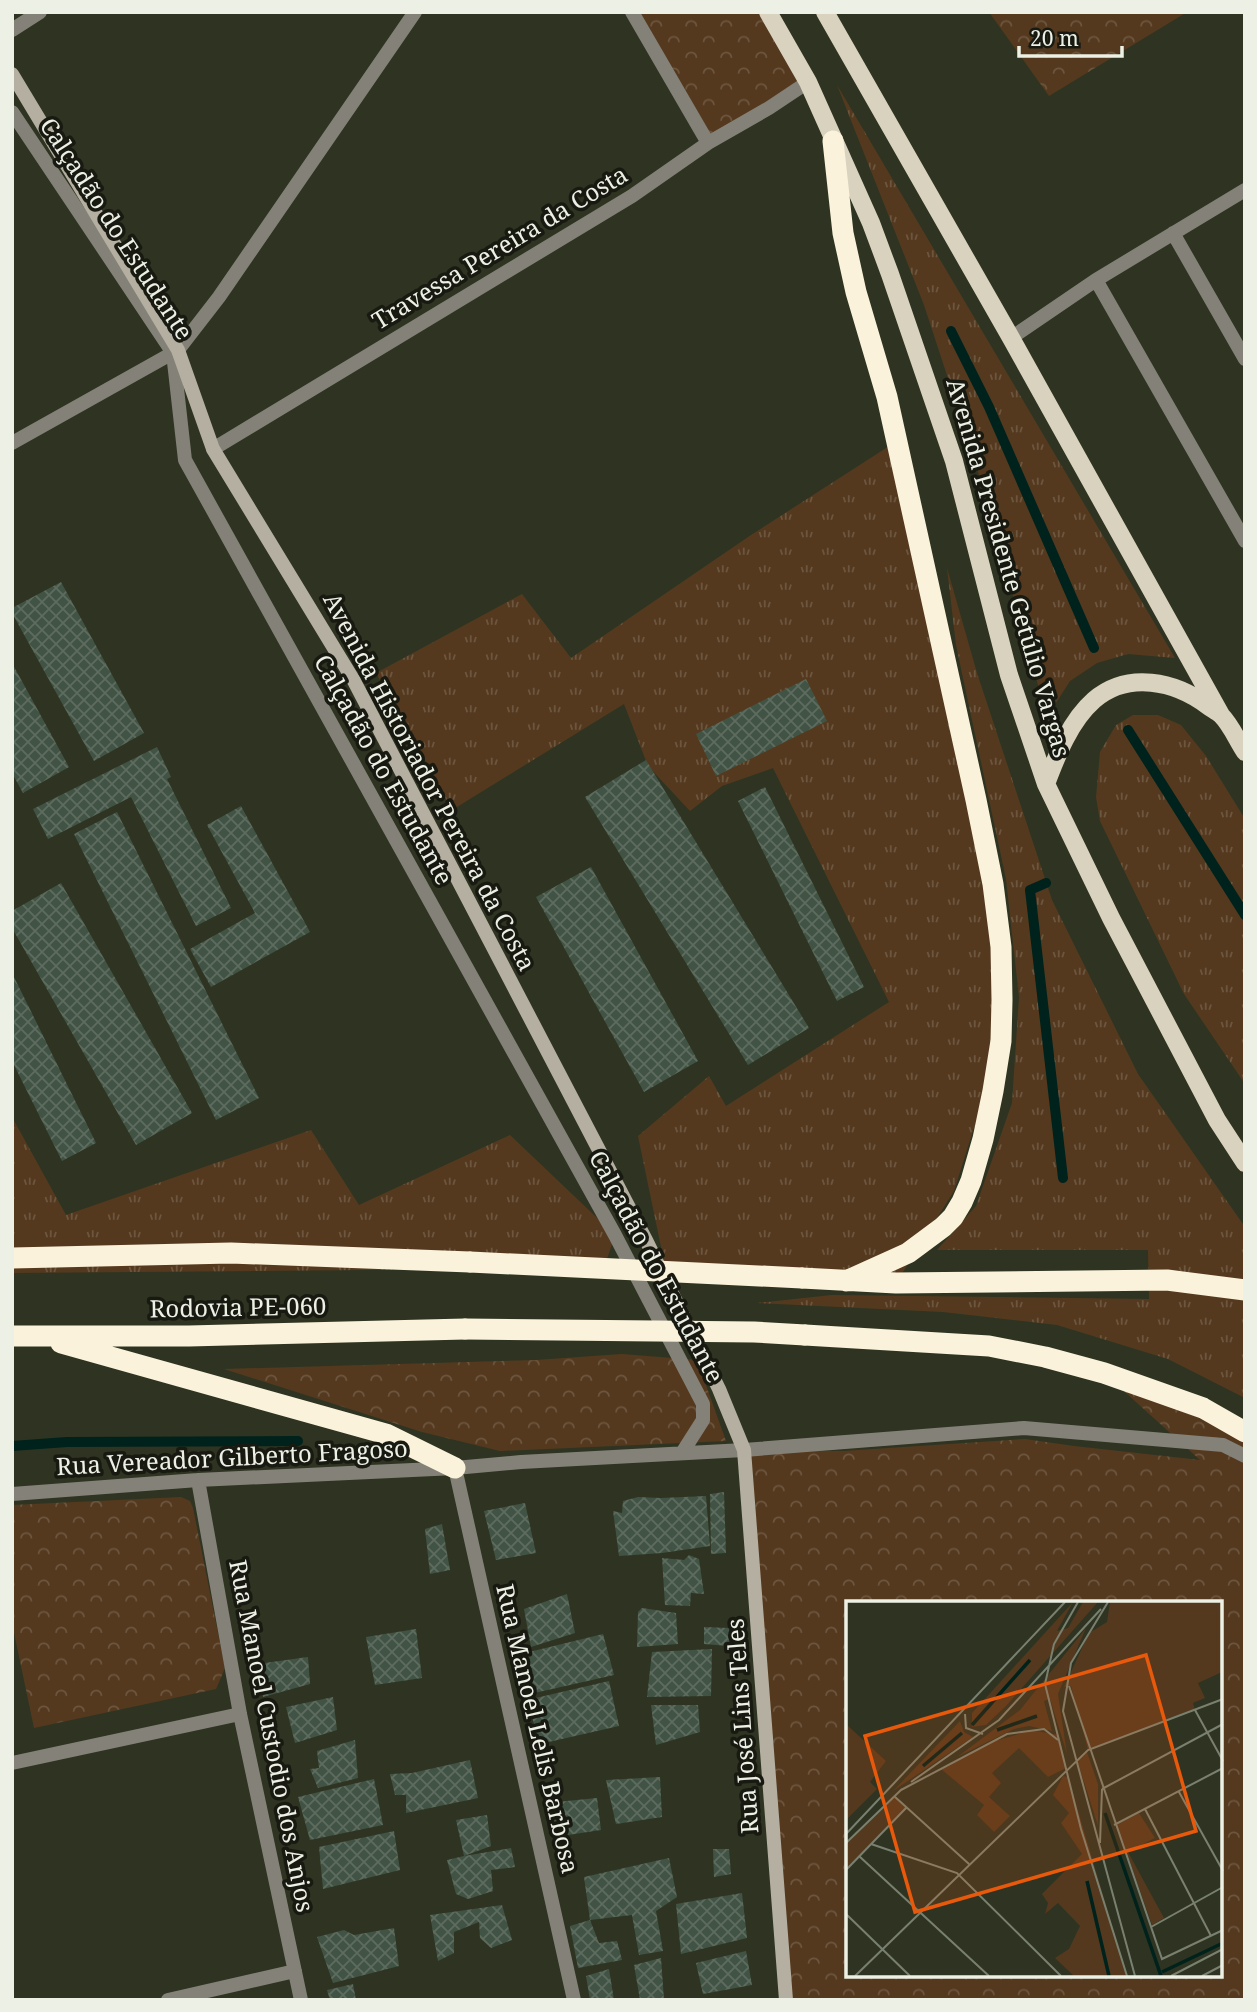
<svg xmlns="http://www.w3.org/2000/svg" width="1257" height="2012" viewBox="0 0 1257 2012" font-family="'Noto Serif',serif">
  <defs>
    <pattern id="grass-tufts" width="24" height="20" patternUnits="userSpaceOnUse" patternTransform="scale(1.75)"><rect width="24" height="20" fill="#54391e"/><path d="M3 7l-1-3M5 7V3M7 7l1-3M15 17l-1-3M17 17v-4M19 17l1-3" fill="none" stroke="#6d563f"/></pattern>
    <pattern id="forest-crowns" width="20" height="18" patternUnits="userSpaceOnUse" patternTransform="scale(1.75)"><rect width="20" height="18" fill="#54391e"/><path d="M2 6a3 3 0 1 1 6 0M12 15a3 3 0 1 1 6 0" fill="none" stroke="#6d563f"/></pattern>
    <pattern id="building-cross-hatch" width="8" height="8" patternUnits="userSpaceOnUse" patternTransform="scale(1.75)"><rect width="8" height="8" fill="#415344"/><path d="M0 0l8 8M0 8l8-8" fill="none" stroke="#5d6c5f"/></pattern>
  </defs>
  <rect width="100%" height="100%" fill="#2e3421"/>
  <path fill="url(#grass-tufts)" d="M837,85l338,573 -47,-4 -31,9 -27,18 -23,36 -72,-256 -51,-156z
    M897,441l79,359 19,173 -2,69 -16,76 -23,73 -58,92 -230,-12 -28,-135 71,-60 17,30 163,-104 -116,-234 -51,18 -32,25 -42,-45 -24,-62 -172,106 -76,-137 146,-79 49,64 180,-123z
    M947,568l30,105 75,227 86,174 107,153v171l-77,-39 -111,-34 -114,-13 -186,-9 75,-8 317,4 -1,-49h-211l39,-44 36,-103 7,-106 -13,-118 -50,-234z
    M1133,715h25l23,10 25,31 39,63v265l-61,-90 -84,-173 -4,-24 4,-45 16,-27z
    M12,1117l54,98 245,-85 48,75 151,-70 105,100 -11,33 -592,5z"/>
  <path fill="url(#forest-crowns)" fill-rule="evenodd" d="M632,12h136l40,70 -100,61z
    M989,12h198l-138,84z
    M622,1354l75,6 29,81 -226,10 -78,-19 -198,-63 312,-9z
    M1104,1373l141,59v568h-459l-42,-550 99,1 182,-12 49,7 126,14zM848,1602h372v373h-372z
    M181,1497l9,4 3,7 32,160 -9,21 -182,39 -22,-105v-118z"/>
  <g fill="none" stroke-linecap="round" stroke-linejoin="round">
    <path stroke="#00221c" stroke-width="10" d="M951,331l38,76 105,241
      M1128,730l117,185
      M1046,883l-16,7 33,288
      M12,1446l55,-4 231,-1"/>
  </g>
  <path fill="url(#building-cross-hatch)" d="M61,582l83,151 -50,28 -82,-148v-5z
    M12,663l57,104 -46,26 -11,-20z
    M806,679l21,42 -111,55 -20,-42z
    M157,747l14,30 -4,2 64,129 -35,18 -65,-129 -83,42 -15,-30z
    M646,760l163,268 -61,37 -163,-268z
    M765,787l99,200 -27,14 -99,-200z
    M241,806l69,126 -99,55 -21,-38 65,-36 -48,-88z
    M117,812l142,286 -43,22 -142,-286z
    M591,867l107,194 -54,31 -108,-195z
    M61,883l131,230 -56,32 -124,-217v-17z
    M12,973l84,170 -34,18 -50,-100z
    M724,1492l2,61 -15,1 -1,-60z
    M706,1496l4,50 -48,7 -43,3 -6,-45 9,2 1,-12 15,-4 23,1z
    M525,1503l11,50 -40,7 -12,-49z
    M442,1524l8,46 -20,4 -5,-45z
    M689,1555l10,4 5,35 -13,-1 -1,13 -25,-1 -3,-47 22,2z
    M567,1594l8,39 -44,14 -7,-38z
    M642,1608l34,5 2,31 -41,3 1,-35z
    M704,1627l25,1v18l-25,-2z
    M416,1629l6,49 -47,7 -9,-48z
    M603,1634l11,41 -84,19 -5,-41z
    M712,1649l-1,47 -64,1 5,-45z
    M308,1657l2,27 -47,13 -6,-33z
    M609,1681l10,45 -79,18 -13,-44z
    M333,1697l4,33 -42,13 -9,-36z
    M651,1705h47l2,27 -44,13z
    M355,1740l3,38 -40,10 -8,-19 9,-1 -2,-17z
    M470,1760l8,38 -72,15v-18h-11l-5,-21 22,-1z
    M660,1777l2,40 -46,7 -10,-44z
    M374,1779l9,46 -73,15 -12,-43z
    M597,1798l4,32 -46,7 -9,-34z
    M487,1815l4,31 -27,10 47,-8 4,19 -24,3 2,21 -25,8 -12,-5 -9,-34 17,-4 -8,-36z
    M394,1831l6,39 -77,19 -4,-42z
    M713,1849h16l2,25 -17,3z
    M669,1858l8,39 -21,14 7,40 -24,4 -7,-40 -42,5 -6,-43z
    M742,1893l5,45 -66,16 -5,-50z
    M502,1905l10,35 -21,8 -11,-10 -1,-16 -25,10v21l-16,8 -8,-46z
    M590,1920l9,23 18,-2 5,19 -44,8 -8,-42z
    M394,1928l5,38 -66,17 -16,-46 27,-7 10,5z
    M746,1951l6,34 -49,9 -7,-31z
    M661,1958l3,42h-24l-6,-35z
    M609,1969l5,31h-24l-4,-24z
    M353,1984l3,16h-26l-3,-10z"/>
  <g fill="none" stroke-linecap="round" stroke-linejoin="round">
    <path stroke="#848278" stroke-width="14" d="M1173,233l72,126
      M1096,280l149,261
      M1011,338l85,-58 149,-90"/>
    <path stroke="#848278" stroke-width="14" d="M632,12l76,131
      M12,30l28,-18
      M12,112l161,241 12,107 430,775 88,169v16l-21,33
      M12,443l166,-93 41,-53 196,-285
      M213,449l419,-253 76,-53 61,-35 39,-26
      M455,1468l119,532
      M198,1480l42,234 61,286
      M12,1494l186,-14 257,-12 66,-6 223,-12 280,-22 199,17 22,11
      M12,1763l228,-49
      M168,2000l127,-29"/>
    <path stroke="#b4afa0" stroke-width="14" d="M12,74l166,276 35,99 141,232 293,561 72,147 25,61 42,550"/>
    <path stroke="#d8d2be" stroke-width="18" d="M768,12l40,70 63,141 19,51 64,187 55,214 37,109 65,134 106,202 28,43
      M825,12l186,326 210,377
      M1046,784c11,-29 24,-63 48,-84 34,-29 81,-19 114,6 4,3 10,6 13,9 10,10 16,25 24,37"/>
    <path stroke="#faf2da" stroke-width="21" d="M833,141l10,92 13,59 31,105 89,403 17,84 8,63 1,53 -1,41 -8,50 -10,48 -12,42 -9,21 -9,15 -10,10 -35,26 -62,28
      M12,1258l219,-5 239,9
      M802,1278l94,5 271,-3 78,10
      M805,1335l184,11 56,11 59,16 99,35 42,24
      M12,1336h177l276,-7
      M61,1343l325,91 69,34"/>
    <path stroke="#faf2da" stroke-width="21" d="M470,1262l332,16
      M465,1329l289,3 51,3"/>
  </g>
  <g text-anchor="middle" stroke-width="7" stroke-linejoin="round" paint-order="stroke">
    <g font-size="24" fill="#edf1e5" stroke="#181a12">
      <text transform="translate(116 229) rotate(57)" y="8">Calçadão do Estudante</text>
      <text transform="translate(500 248) rotate(-31)" y="8">Travessa Pereira da Costa</text>
      <text transform="translate(1008 568) rotate(74)" y="8">Avenida Presidente Getúlio Vargas</text>
      <text transform="translate(383 770) rotate(61)" y="8">Calçadão do Estudante</text>
      <text transform="translate(429 782) rotate(62)" y="8">Avenida Historiador Pereira da Costa</text>
      <text transform="translate(656 1267) rotate(62)" y="8">Calçadão do Estudante</text>
      <text transform="translate(238 1308) rotate(-1)" y="8">Rodovia PE-060</text>
      <text transform="translate(232 1458) rotate(-3)" y="8">Rua Vereador Gilberto Fragoso</text>
      <text transform="translate(743 1726) rotate(-94)" y="8">Rua José Lins Teles</text>
      <text transform="translate(537 1729) rotate(77)" y="8">Rua Manoel Lelis Barbosa</text>
      <text transform="translate(271 1736) rotate(79)" y="8">Rua Manoel Custodio dos Anjos</text>
    </g>
  </g>
  <g transform="translate(846 1601)">
    <rect width="376" height="376" fill="#2e3421"/>
    <path d="M227,1l-16,29 11,-3 15,-26h15l-92,104 -20,19 -14,2v-14zM240,27l-28,66 9,60 -17,-55 -6,2 8,30 -23,-5 -15,3 -57,28 63,-47zM114,120l4,11 9,5 -80,54zM186,129l27,5 7,33 -18,9 -29,-29 -27,25 9,10 -12,14 21,19 -16,16 -17,-17 7,-10 -43,-36 47,-26zM217,175l5,1 59,199h-53l-19,-18 14,-9 11,-23 -22,-23 -13,11 3,-11 -6,-9 40,-40 -21,-31 8,-10 -16,-18z" fill="#54391e"/>
    <path d="M264,1h112v70l-24,11 7,15 -12,5 2,7 -107,40 -17,-64 -7,1 25,-54 18,-11zM0,123l40,37 -16,21 7,7 -31,31zM241,151l11,32v42l-21,-66zM48,195l13,11 -61,63v-27zM293,212l16,25 -27,14 36,66 -12,7 -35,-100z" fill="#54391e"/>
    <path fill="none" stroke="#00221c" stroke-width="3.5" d="M126,124l58,-65M151,129l40,-14M77,165l39,-33M259,212l56,163M241,280l22,95M316,371l61,-29"/>
    <path fill="none" stroke="#7a806f" stroke-width="2" d="M232,1l-24,42 -9,40 36,145 46,147M262,1l-37,61 -8,48 72,265M223,85l93,273 61,-29M349,109l28,51M119,113l1,14 17,6M65,181l88,-62 102,-111M256,188l121,-65M55,189l106,-56 37,-5 14,11M333,191l44,79M48,195l75,68M299,208l66,127M268,224l109,-57M0,233l219,-232M0,242l56,-54M254,242l2,-54M25,243l86,29 104,103M13,255l130,120M0,269l61,-63M0,313l64,62M305,326l72,-40M9,375l233,-226 135,-51M325,375l52,-27M356,375l21,-11"/>
    <path fill="#e8590c" fill-opacity="0.15" stroke="#e8590c" stroke-width="3.5" d="M300,54l50,176 -281,81 -50,-176z"/>
    <rect width="376" height="376" fill="none" stroke="#edf1e5" stroke-width="3.5"/>
  </g>
  <rect width="1257" height="2012" fill="none" stroke="#edf1e5" stroke-width="28"/>
  <path d="M1019 46v10h103v-10" fill="none" stroke="#edf1e5" stroke-width="3.5"/>
  <text x="1030" y="46" font-size="21" fill="#edf1e5" stroke="#181a12" stroke-width="5" paint-order="stroke">20 m</text>
</svg>
